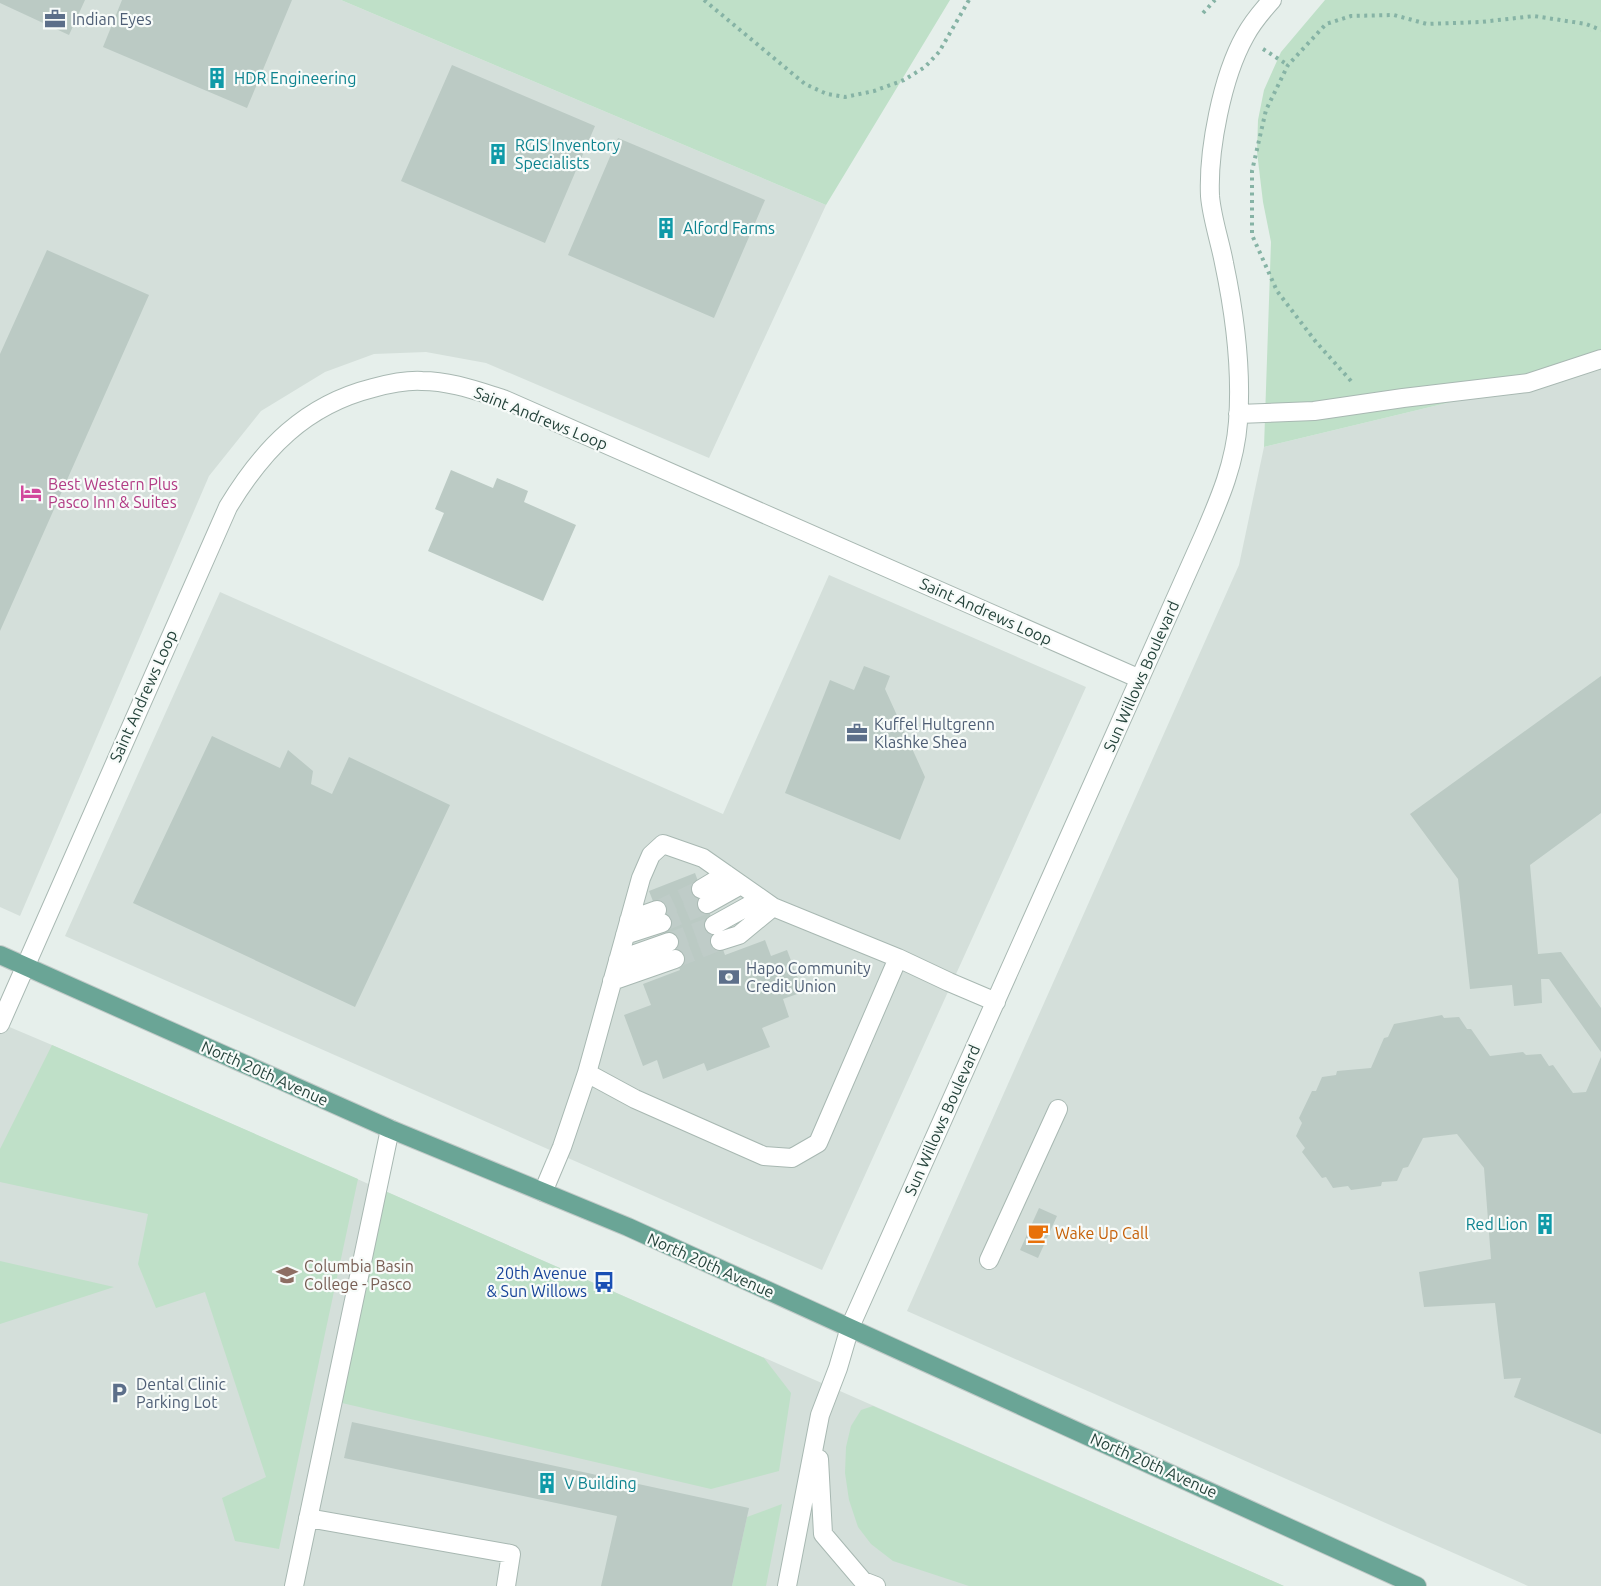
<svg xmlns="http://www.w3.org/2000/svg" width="1601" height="1586" viewBox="0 0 1601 1586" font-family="Ubuntu,sans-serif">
  <rect width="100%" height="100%" fill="#e6efeb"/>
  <path fill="#d4dfda" d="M0,0h341l485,205 -117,253 -223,-95 -60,-11 -52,2 -49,18 -64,39 -52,65 -189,440 -20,-9z
    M1601,366v1220h-73l-621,-275 332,-746 25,-118z
    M829,575l257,112 -264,583 -757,-334 155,-344 503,222z
    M0,1023l52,22 1232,541h-1284z"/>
  <path fill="#bfe0c8" d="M341,0h609l-124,205z
    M1325,0h276v366l-337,81 7,-205 -8,-40 -6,-50 1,-32 6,-30 17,-38z
    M52,1045l306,134 -79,370 -44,-8 -13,-43 44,-21 -61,-185 -49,16 -18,-44 10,-50 -148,-32v-33z
    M385,1191l379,167 27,35 -12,78 -68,18 -369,-86z
    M0,1261l114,26 -114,37z
    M873,1406l411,180h-315l-76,-25 -22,-17 -13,-17 -9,-27 -4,-27 1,-26 5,-21 10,-16z
    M782,1504l-16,82h-34l15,-69z"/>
  <path fill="#bbcac4" d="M0,0h85l-16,35 -69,-32z
    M122,0h170l-45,108 -144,-61z
    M452,65l143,61 -50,117 -144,-62z
    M618,138l147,62 -51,118 -146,-63z
    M47,250l102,45 -149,336v-277z
    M451,470l42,18 4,-10 31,13 -4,11 52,23 -33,76 -115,-50 16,-38 -9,-4z
    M864,666l26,10 -5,13 40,88 -25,63 -115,-47 45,-113 24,10z
    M1601,676v137l-71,52 8,89 23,-2 40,56v44l-52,-73h-8l1,24 -28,3 -2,-21 -42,4 -12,-110 -48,-65z
    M212,736l68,32 8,-18 25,21 -2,13 21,10 17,-37 101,48 -95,202 -222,-104z
    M695,873l30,82 40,-15 6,16 16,-6 16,42 -20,7 6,18 -27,11 8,19 -63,24 -3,-8 -41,16 -6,-19 -14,6 -19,-51 27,-10 -8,-21 37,-14 -31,-79z
    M1442,1015l2,3 15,-1 8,12h4l19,27 33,-4 3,3 15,-1 8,12 4,-1 20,28 13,-1 15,-35v377l-87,-37 7,-19 -17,1 -9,-76 -71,4 -5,-35 72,-13 -7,-91 -27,-34 -34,4 -15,29 -5,1 -6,13 -15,1 -1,4 -30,4 -3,-4 -15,2 -7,-11 -4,1 -20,-26 3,-4 -9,-12 6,-13 -3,-5 13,-27h4l6,-14 14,-2 1,-4 34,-3 13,-30 4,-1 6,-13z
    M1039,1208l18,8 -19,42 -18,-8z
    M352,1422l397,86 -17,78h-131l16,-70 -273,-58z"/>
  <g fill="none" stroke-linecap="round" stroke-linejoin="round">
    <path stroke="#bfccc8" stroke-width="18" stroke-dasharray="18 9" stroke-linecap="butt" d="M657,910l44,-21
      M662,923l45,-19
      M669,942l45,-17
      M675,959l45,-18"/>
    <defs>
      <path id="minor" d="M1238,414l76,-3 89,-13 125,-15 73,-24
        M701,889l25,-15
        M707,904l34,-19
        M629,920l28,-10
        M714,925l47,-26
        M625,935l37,-12
        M720,941l19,-6 34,-28
        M618,960l51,-18
        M612,981l63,-22
        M0,1024l228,-517c35,-58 77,-102 145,-119 15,-4 33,-8 49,-7 28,0 55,10 81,18l637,280
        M587,1073l54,-195 10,-23 12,-11 40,14 70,49 125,51 51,24 47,20
        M543,1192l19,-45 25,-74 48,26 129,57 28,2 26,-15 80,-185
        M989,1260l69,-151
        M819,1459l4,75 40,47 13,5
        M308,1518l203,36 -5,32
        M294,1586l96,-457
        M787,1586l33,-171 18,-47 12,-41 354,-792c16,-37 31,-72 34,-113 4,-53 -3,-107 -14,-159 -4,-22 -12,-44 -14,-67 -2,-46 12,-119 35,-160 7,-13 17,-25 27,-36"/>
      <path id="major" d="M0,955l390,174 238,98 789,359"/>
    </defs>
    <use href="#minor" stroke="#a8b8b2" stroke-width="20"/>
    <use href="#major" stroke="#c2cac8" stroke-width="20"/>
    <path stroke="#86b3a5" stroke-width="4" stroke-dasharray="3 4.5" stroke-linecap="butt" d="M704,0l101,84 22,10 18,3 29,-6 30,-11 21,-13 14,-15 30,-52
      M1203,13l12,-13
      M1263,49l25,16
      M1351,381l-35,-39 -39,-51 -25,-56v-64l14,-61 22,-45 38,-41 25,-8 43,-1 33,9 54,-2 53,-6 52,8 15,6"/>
    <use href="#minor" stroke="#fff" stroke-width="18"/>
    <use href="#major" stroke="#6aa596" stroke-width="18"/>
  </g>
  <defs>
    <symbol id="office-bare" viewBox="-9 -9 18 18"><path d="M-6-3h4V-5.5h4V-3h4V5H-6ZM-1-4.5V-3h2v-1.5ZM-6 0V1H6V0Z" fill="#5c6f8a" stroke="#f7fbf9" stroke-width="2.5" paint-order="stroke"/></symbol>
    <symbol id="building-bare" viewBox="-9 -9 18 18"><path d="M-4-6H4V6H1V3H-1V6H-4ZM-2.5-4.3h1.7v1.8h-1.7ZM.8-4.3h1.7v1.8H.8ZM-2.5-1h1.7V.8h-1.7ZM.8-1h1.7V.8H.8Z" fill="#0f9aa8" stroke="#f7fbf9" stroke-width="2.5" paint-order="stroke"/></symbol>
    <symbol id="hotel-bare" viewBox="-9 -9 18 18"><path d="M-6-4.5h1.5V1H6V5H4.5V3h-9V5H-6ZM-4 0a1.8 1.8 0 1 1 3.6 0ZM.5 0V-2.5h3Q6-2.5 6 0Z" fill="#d1479c" stroke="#f7fbf9" stroke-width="2.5" paint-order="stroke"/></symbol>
    <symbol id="bank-bare" viewBox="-9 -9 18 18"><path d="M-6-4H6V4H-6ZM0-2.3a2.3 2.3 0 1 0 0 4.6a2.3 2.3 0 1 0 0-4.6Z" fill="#5c6f8a" stroke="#f7fbf9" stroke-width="2.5" paint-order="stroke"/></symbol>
    <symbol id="cafe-bare" viewBox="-9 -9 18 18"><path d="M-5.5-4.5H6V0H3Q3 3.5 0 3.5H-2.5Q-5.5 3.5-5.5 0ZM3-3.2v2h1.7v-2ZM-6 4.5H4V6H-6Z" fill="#e8710a" stroke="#f7fbf9" stroke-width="2.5" paint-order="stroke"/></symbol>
    <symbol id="university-bare" viewBox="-9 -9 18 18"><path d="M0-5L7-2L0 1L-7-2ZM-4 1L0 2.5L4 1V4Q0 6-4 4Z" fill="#8d6e63" stroke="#f7fbf9" stroke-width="2.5" paint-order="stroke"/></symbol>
    <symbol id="bus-bare" viewBox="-9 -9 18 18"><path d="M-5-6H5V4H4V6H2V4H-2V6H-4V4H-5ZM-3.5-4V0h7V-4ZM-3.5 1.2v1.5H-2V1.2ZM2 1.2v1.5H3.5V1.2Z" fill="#1a4fb4" stroke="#f7fbf9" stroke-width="2.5" paint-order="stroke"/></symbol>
    <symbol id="parking-bare" viewBox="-9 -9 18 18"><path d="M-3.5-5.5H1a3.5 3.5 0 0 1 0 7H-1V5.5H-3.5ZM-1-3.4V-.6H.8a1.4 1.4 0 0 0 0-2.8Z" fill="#5c6f8a" stroke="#f7fbf9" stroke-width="2.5" paint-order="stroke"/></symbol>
  </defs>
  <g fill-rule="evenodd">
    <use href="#office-bare" x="40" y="4" width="30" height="30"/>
    <use href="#building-bare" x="202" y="63" width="30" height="30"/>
    <use href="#building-bare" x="483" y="139" width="30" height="30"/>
    <use href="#building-bare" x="651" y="213" width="30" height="30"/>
    <use href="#hotel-bare" x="16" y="478" width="30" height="30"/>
    <use href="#office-bare" x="842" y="718" width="30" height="30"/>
    <use href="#bank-bare" x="714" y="962" width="30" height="30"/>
    <use href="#building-bare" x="1530" y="1209" width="30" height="30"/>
    <use href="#cafe-bare" x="1023" y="1218" width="30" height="30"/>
    <use href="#university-bare" x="272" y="1260" width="30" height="30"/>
    <use href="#bus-bare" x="589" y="1267" width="30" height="30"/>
    <use href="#parking-bare" x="104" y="1378" width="30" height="30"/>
    <use href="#building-bare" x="532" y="1468" width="30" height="30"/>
  </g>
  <g text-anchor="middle" stroke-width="4.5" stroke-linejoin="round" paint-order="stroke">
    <g font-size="16" fill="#4e5e75" stroke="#f7fbf9" text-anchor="start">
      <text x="72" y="25">Indian Eyes</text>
      <text x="874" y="730">Kuffel Hultgrenn<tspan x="874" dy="18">Klashke Shea</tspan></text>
      <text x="746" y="974">Hapo Community<tspan x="746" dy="18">Credit Union</tspan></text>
      <text x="136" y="1390">Dental Clinic<tspan x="136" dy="18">Parking Lot</tspan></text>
    </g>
    <g font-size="16" fill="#0d838f" stroke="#f7fbf9" text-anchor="start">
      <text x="234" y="84">HDR Engineering</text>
      <text x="515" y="151">RGIS Inventory<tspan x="515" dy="18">Specialists</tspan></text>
      <text x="683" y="234">Alford Farms</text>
      <text x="1528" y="1230" text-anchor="end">Red Lion</text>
      <text x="564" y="1489">V Building</text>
    </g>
    <g font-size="16" fill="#24423a" stroke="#f7fbf9">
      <text transform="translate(541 418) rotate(22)" y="6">Saint Andrews Loop</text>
      <text transform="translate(986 611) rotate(24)" y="6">Saint Andrews Loop</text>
      <text transform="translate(1141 676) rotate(-66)" y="6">Sun Willows Boulevard</text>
      <text transform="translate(143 696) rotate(-66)" y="6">Saint Andrews Loop</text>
      <text transform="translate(265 1073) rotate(24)" y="6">North 20th Avenue</text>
      <text transform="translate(942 1120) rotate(-66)" y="6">Sun Willows Boulevard</text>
      <text transform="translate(711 1265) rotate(24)" y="6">North 20th Avenue</text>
      <text transform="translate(1154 1465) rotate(24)" y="6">North 20th Avenue</text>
    </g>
    <g font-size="16" fill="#b23c85" stroke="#f7fbf9" text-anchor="start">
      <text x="48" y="490">Best Western Plus<tspan x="48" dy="18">Pasco Inn &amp; Suites</tspan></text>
    </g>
    <g font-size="16" fill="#c56008" stroke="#f7fbf9" text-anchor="start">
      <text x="1055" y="1239">Wake Up Call</text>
    </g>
    <g font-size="16" fill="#785e54" stroke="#f7fbf9" text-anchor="start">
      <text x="304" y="1272">Columbia Basin<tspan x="304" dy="18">College - Pasco</tspan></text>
    </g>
    <g font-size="16" fill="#164399" stroke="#f7fbf9" text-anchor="end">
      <text x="587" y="1279">20th Avenue<tspan x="587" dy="18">&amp; Sun Willows</tspan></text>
    </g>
  </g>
</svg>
